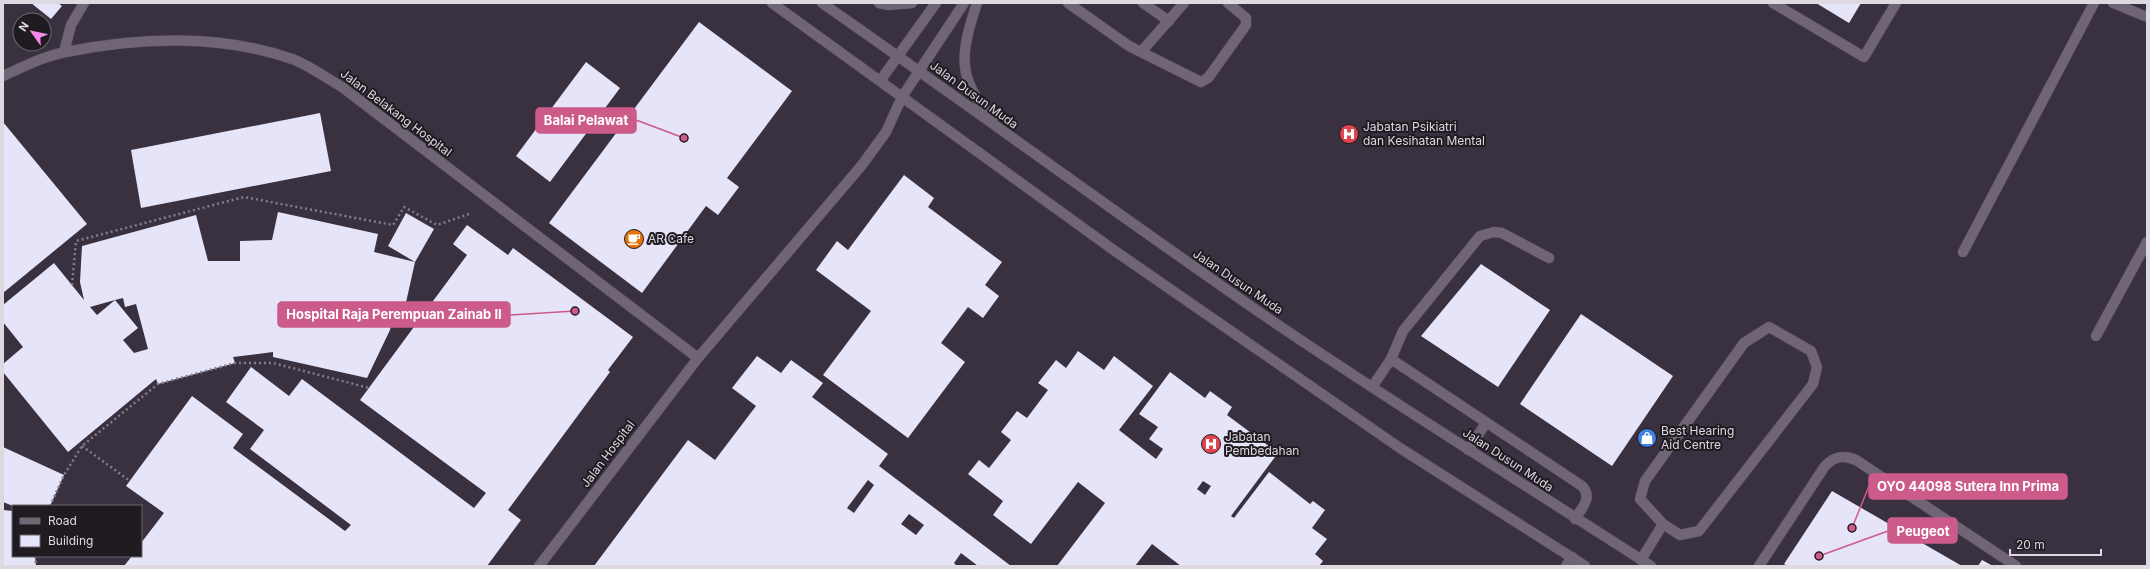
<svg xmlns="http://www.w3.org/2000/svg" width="2150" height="569" viewBox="0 0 2150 569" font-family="Inter,sans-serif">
  <rect width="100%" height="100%" fill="#3a3140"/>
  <path fill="#e5e4f9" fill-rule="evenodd" d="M31,3h27l4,3 -11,13z
    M1816,3h45l-12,20z
    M699,22l93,69 -65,87 12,9 -21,28 -12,-9 -64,87 -93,-70z
    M586,62l34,26 -70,94 -34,-26z
    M320,113l11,58 -190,37 -10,-58z
    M3,122l84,102 -84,69z
    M904,175l30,23 -6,9 74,55 -17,23 14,11 -16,22 -15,-11 -27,36 24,19 -57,76 -85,-63 48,-64 -55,-41 21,-29 11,9z
    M278,212l100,22 -4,18 41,10 -12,54 -10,-2 -3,16 -23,48 -94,-21v-5l-40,5 2,6 -77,21 -2,-5 -88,73 -65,-80v-8l20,-17 -20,-25v-17l51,-42 30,37 -4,-18 2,-36 114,-31 12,46h32v-20l32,-1zM123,298l2,9 11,-3 12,45 -14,4 -11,-13 15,-12 -23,-28zM115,300l-18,15 -7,-8z
    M406,213l28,16 -19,33 -27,-16z
    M467,225l41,30 5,-7 120,89 -25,33 2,2 -102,138 13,10 -34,46h-363l8,-10h9v-13l23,-30 -38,-27 66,-90 51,38 -10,14 112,83 6,-6 -101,-76 14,-19 -38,-28 25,-35 38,29 13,-17 172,129 12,-15 -126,-93 107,-145 -14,-11z
    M1481,264l69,46 -52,77 -77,-51z
    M1581,314l92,62 -61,90 -92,-62z
    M1078,351l26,19 10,-14 39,30 -34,44 37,29 7,-10 -14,-10 9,-12 -19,-13 31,-42 35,26 5,-7 22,16 -5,8 51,38 -47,63 3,2 35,-46 41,32 3,-3 12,9 -13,18 15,11 -12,15 8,7 -4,5h-138l-29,-22 -17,22h-78l48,-63 -27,-21 -47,62 -38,-29 10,-14 -35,-27 11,-14 10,8 22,-28 -10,-8 16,-21 10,7 21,-28 -10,-7 18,-23 10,8zM1203,481l8,5 -6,9 -8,-6z
    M757,356l24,17 10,-13 32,23 -11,14 76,57 -9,12 132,100h-33l-17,-13 -7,10 3,3h-363l94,-126 27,20 41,-54 -24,-18zM868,480l6,5 -20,28 -7,-5zM909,514l15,11 -8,10 -15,-11z
    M3,447l61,28 -14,31h-37l-10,-4z
    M1832,491l130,75h-174l-4,-2z
    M3,510l10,1v45h22l1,10h-33z
    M1982,560l11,6h-15z"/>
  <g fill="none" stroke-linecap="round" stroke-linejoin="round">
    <defs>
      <path id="service" d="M1068,3l61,43 72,36 7,-4 38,-53v-7l-18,-15
        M1143,3l26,18
        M1773,3l91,54 32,-54
        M64,52l7,-27 13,-22
        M1141,52l43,-49
        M3,76c20,-9 41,-20 63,-24 73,-15 155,-18 226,7 17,6 34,19 50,28l356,271
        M1963,252l131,-249
        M1769,327l42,24 6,16 -4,17 -114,147 -19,4 -17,-11 -23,-25 5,-18 99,-138z
        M1391,359l191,127c11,11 0,22 -7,33
        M1372,387l19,-28 12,-28 77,-95 14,-4 8,1 47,25
        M1468,450l18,-27
        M1641,560l22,-36
        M539,566l159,-208 164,-193 24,-33 16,-35
        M1566,566l6,-9
        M1759,566l66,-100c10,-10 18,-11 31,-6l160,106"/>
      <path id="minor" d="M2113,3l34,14
        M2096,336l51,-94"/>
      <path id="secondary" d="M772,3l343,248 285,197 185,118
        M822,3c148,103 292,209 440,311 127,87 259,168 389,252
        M879,3l10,2 23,-2
        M977,3c-16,49 -22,76 16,115
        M880,81l56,-78
        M902,97l62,-94"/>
    </defs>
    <use href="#service" stroke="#564e5a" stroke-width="11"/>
    <use href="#minor" stroke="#564e5a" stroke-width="11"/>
    <use href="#secondary" stroke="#564e5a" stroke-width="11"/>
    <path stroke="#857d8a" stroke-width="2.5" stroke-dasharray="2 3" stroke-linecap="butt" d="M72,285l4,-44 168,-44 149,28 11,-18 33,18 35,-12
      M82,446l48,35
      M50,506l14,-31 18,-29 76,-62 77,-21h38l96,25
      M35,556l1,10"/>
    <use href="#service" stroke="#706576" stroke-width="10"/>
    <use href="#minor" stroke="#706576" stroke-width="10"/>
    <use href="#secondary" stroke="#706576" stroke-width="10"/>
  </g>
  <defs>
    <symbol id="hospital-disc" viewBox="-11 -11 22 22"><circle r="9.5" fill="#e0444e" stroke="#1f1b21"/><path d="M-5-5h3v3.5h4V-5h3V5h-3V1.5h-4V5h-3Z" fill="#fff"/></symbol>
    <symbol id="cafe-disc" viewBox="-11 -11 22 22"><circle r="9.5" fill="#e8710a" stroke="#1f1b21"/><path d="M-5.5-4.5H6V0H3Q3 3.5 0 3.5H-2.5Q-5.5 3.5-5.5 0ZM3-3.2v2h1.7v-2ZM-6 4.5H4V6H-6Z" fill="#fff"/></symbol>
    <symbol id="shop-disc" viewBox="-11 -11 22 22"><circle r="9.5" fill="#3f7fe0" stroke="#1f1b21"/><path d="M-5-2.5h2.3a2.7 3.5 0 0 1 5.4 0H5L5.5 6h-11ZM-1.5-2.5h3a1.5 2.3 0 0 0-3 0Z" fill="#fff"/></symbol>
  </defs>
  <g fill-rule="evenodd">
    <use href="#hospital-disc" x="1338" y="123" width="22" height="22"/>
    <use href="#cafe-disc" x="623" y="228" width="22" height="22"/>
    <use href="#shop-disc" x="1636" y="427" width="22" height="22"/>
    <use href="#hospital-disc" x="1200" y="433" width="22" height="22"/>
  </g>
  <g text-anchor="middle" stroke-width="4" stroke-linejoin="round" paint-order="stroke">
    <g font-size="12" fill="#ded8e1" stroke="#1f1b21">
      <text transform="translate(974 95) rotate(36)" y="4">Jalan Dusun Muda</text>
      <text transform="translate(396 113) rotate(37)" y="4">Jalan Belakang Hospital</text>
      <text transform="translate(1238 282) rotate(34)" y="4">Jalan Dusun Muda</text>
      <text transform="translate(608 454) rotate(-53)" y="4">Jalan Hospital</text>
      <text transform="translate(1508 460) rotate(33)" y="4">Jalan Dusun Muda</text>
    </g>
    <g font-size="12" fill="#ded8e1" stroke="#1f1b21" text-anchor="start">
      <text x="1363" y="131">Jabatan Psikiatri<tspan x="1363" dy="14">dan Kesihatan Mental</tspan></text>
      <text x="648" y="243">AR Cafe</text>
      <text x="1661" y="435">Best Hearing<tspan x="1661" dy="14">Aid Centre</tspan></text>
      <text x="1225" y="441">Jabatan<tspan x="1225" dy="14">Pembedahan</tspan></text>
    </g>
  </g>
  <path fill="none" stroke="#cc5b8a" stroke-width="1.5" d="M684 138L636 120M575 311L510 315M1852 528L1869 486M1819 556L1888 531"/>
  <g fill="#cc5b8a" stroke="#1f1b21" stroke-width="1.5">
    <circle cx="684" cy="138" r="4"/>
    <circle cx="575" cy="311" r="4"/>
    <circle cx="1852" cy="528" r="4"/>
    <circle cx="1819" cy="556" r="4"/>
  </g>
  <g fill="#cc5b8a" stroke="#cc5b8a" stroke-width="1.5">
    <rect x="536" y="108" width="100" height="25" rx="4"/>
    <rect x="278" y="302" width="232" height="25" rx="4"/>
    <rect x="1869" y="474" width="198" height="25" rx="4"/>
    <rect x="1888" y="518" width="69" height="25" rx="4"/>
  </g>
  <g font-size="13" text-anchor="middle" font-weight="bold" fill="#fff">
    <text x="586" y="125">Balai Pelawat</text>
    <text x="394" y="319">Hospital Raja Perempuan Zainab II</text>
    <text x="1968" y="491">OYO 44098 Sutera Inn Prima</text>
    <text x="1923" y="536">Peugeot</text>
  </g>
  <rect width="2150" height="569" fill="none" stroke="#ded8e1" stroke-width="8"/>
  <rect x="12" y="505" width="130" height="52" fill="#1f1b21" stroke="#6b676e"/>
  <rect x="20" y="518" width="20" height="6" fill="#706576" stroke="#6b676e"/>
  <text x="48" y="525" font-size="12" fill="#ded8e1">Road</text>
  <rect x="20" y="535" width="20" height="12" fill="#e5e4f9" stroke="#6b676e"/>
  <text x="48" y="545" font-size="12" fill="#ded8e1">Building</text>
  <g transform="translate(32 32) rotate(303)"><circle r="19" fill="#1f1b21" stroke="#6b676e"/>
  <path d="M0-3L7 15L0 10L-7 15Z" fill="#f788eb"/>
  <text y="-6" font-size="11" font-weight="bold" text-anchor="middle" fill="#ded8e1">N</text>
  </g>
  <path d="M2010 549v6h91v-6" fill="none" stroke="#ded8e1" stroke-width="2"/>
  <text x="2016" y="549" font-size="12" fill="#ded8e1" stroke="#1f1b21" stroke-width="3" paint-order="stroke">20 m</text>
</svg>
